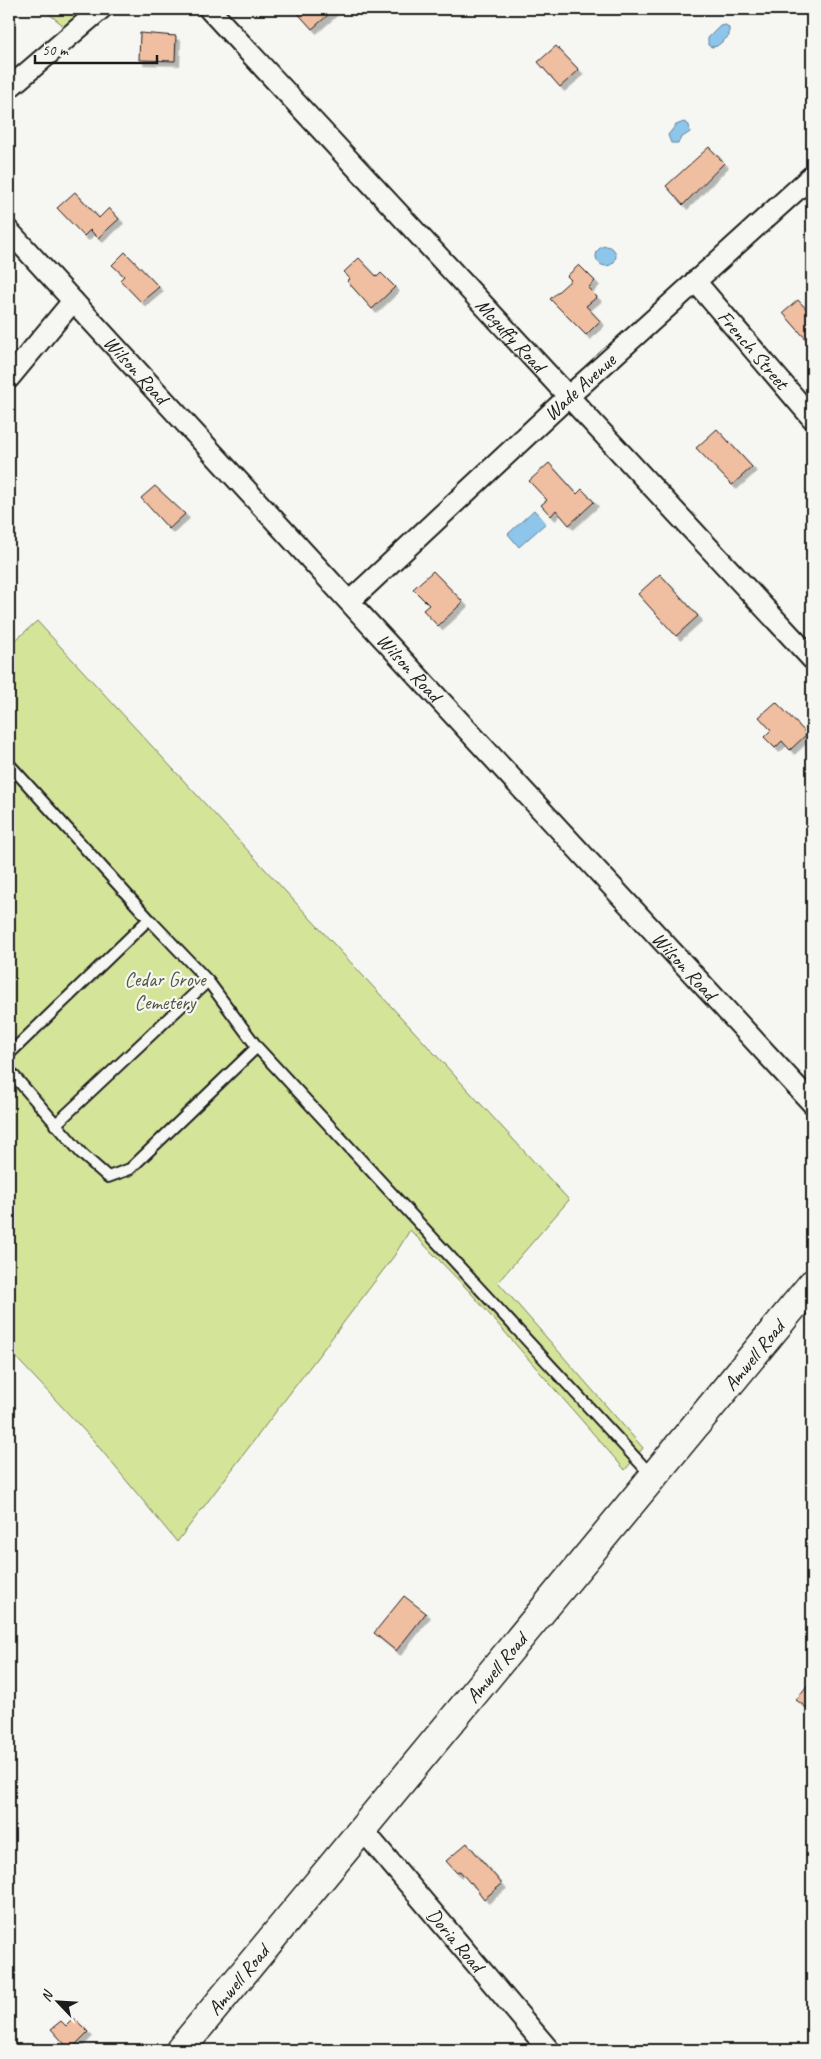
<svg xmlns="http://www.w3.org/2000/svg" width="821" height="2059" viewBox="0 0 821 2059" font-family="Caveat,sans-serif">
  <defs>
    <filter id="shadow"><feDropShadow dx="4.5" dy="4.5" stdDeviation="0" flood-color="#0004"/></filter>
  </defs>
  <rect width="100%" height="100%" fill="#f6f6f2"/>
  <filter id="ink" filterUnits="userSpaceOnUse"><feTurbulence type="fractalNoise" baseFrequency=".02" numOctaves="2"/><feDisplacementMap in="SourceGraphic" scale="10" xChannelSelector="R" yChannelSelector="G"/><feConvolveMatrix kernelMatrix="1 2 1 2 8 2 1 2 1" color-interpolation-filters="sRGB"/></filter>
  <g filter="url(#ink)">
    <path fill="#d4e599" stroke="#78805a" d="M43,9h41l-20,17z
      M37,621l532,579 -71,82 145,166 -18,22 -155,-178 -60,-62 -16,26 -217,286 -84,-102 -84,-90v-704z"/>
    <path fill="#8dc5eb" stroke="#608198" d="M726,25l3,3v8l-12,10 -5,1 -4,-2v-7l12,-12z
      M684,122l5,3 1,7 -9,6 -3,5h-7l-3,-8 8,-10z
      M596 256a10 10 0 1 1 20 0a10 10 0 1 1-20 0Z
      M534,510l12,13 -27,24 -11,-13z"/>
    <path fill="#f0bea1" stroke="#1c1c1c" filter="url(#shadow)" d="M294,9h41l-23,20z
      M140,33l36,3 -1,25 -36,-1z
      M556,46l23,24 -19,17 -22,-25z
      M709,147l15,16 -41,42 -17,-19z
      M75,192l24,26 10,-10 10,11 -21,19 -8,-8 -6,6 -27,-28z
      M125,252l34,35 -18,15 -21,-22 4,-4 -12,-11z
      M359,258l18,19 4,-4 14,14 -23,22 -25,-28 3,-2 -6,-7z
      M579,265l16,16 -7,7 9,9 -11,9 14,15 -14,14 -36,-36 21,-19 -4,-4z
      M798,300l14,15v31l-29,-33z
      M717,429l35,38 -20,18 -36,-37z
      M549,463l28,31 5,-5 12,13 -25,23 -13,-15 -5,6 -10,-11 6,-5 -18,-19z
      M155,486l30,28 -16,15 -28,-31z
      M433,571l30,31 -25,24 -15,-16 6,-5 -16,-16z
      M660,574l38,42 -22,20 -38,-42z
      M776,702l31,32 -17,16 -8,-9 -7,7 -11,-11 7,-7 -12,-13z
      M404,1596l22,17 -30,38 -22,-18z
      M812,1679v32l-16,-11z
      M467,1843l35,41 -18,15 -13,-17 -1,1 -10,-12 -3,2 -11,-12z
      M74,2018l14,14 -18,18 -19,-21 10,-8 5,5z"/>
    <g fill="none" stroke-linecap="round" stroke-linejoin="round">
      <defs>
        <path id="lane" d="M9,764l140,155 59,62 49,66 396,430
          M9,1054l140,-135
          M9,1070l73,84 26,23 22,-8 127,-122
          M55,1125l153,-144"/>
        <g id="street">
          <path id="s1" d="M209,9c200,217 402,433 603,650"/>
          <path d="M9,88l92,-79"/>
          <path id="s2" d="M9,231c267,291 534,583 803,872"/>
          <path id="s3" d="M695,281l117,137"/>
          <path d="M9,378l64,-77"/>
          <path id="s4" d="M350,601l219,-205 243,-220"/>
          <path id="s5" d="M362,1829l187,221"/>
        </g>
        <g id="secondary">
          <path id="s6" d="M180,2050c211,-256 423,-510 632,-766"/>
        </g>
      </defs>
      <use href="#lane" stroke="#1c1c1c" stroke-width="14"/>
      <use href="#street" stroke="#1c1c1c" stroke-width="24"/>
      <use href="#secondary" stroke="#1c1c1c" stroke-width="31"/>
      <use href="#lane" stroke="#f6f6f2" stroke-width="10"/>
      <use href="#street" stroke="#f6f6f2" stroke-width="20"/>
      <use href="#secondary" stroke="#f6f6f2" stroke-width="28"/>
    </g>
  </g>
  <g text-anchor="middle" stroke-width="4.5" stroke-linejoin="round" paint-order="stroke">
    <g font-size="20" fill="#1c1c1c" stroke="#f6f6f2">
      <text dy="7" stroke="none"><textPath href="#s1" startOffset="444">Mcguffy Road</textPath></text>
      <text dy="7" stroke="none"><textPath href="#s3" startOffset="90">French Street</textPath></text>
      <text dy="7" stroke="none"><textPath href="#s2" startOffset="188">Wilson Road</textPath></text>
      <text dy="7" stroke="none"><textPath href="#s4" startOffset="314">Wade Avenue</textPath></text>
      <text dy="7" stroke="none"><textPath href="#s2" startOffset="592">Wilson Road</textPath></text>
      <text dy="7" stroke="none"><textPath href="#s2" startOffset="998">Wilson Road</textPath></text>
      <text dy="7" stroke="none"><textPath href="#s6" startOffset="901">Amwell Road</textPath></text>
      <text dy="7" stroke="none"><textPath href="#s6" startOffset="496">Amwell Road</textPath></text>
      <text dy="7" stroke="none"><textPath href="#s5" startOffset="145">Doria Road</textPath></text>
      <text dy="7" stroke="none"><textPath href="#s6" startOffset="91">Amwell Road</textPath></text>
    </g>
    <g font-size="20" fill="#535842" stroke="#f6f6f2">
      <text x="165" y="986">Cedar Grove<tspan x="165" dy="23">Cemetery</tspan></text>
    </g>
  </g>
  <rect width="821" height="2059" fill="none" stroke="#f6f6f2" stroke-width="30"/>
  <rect x="15" y="15" width="791" height="2029" fill="none" stroke="#1c1c1c" stroke-width="2" filter="url(#ink)"/>
  <g transform="translate(58 2002) rotate(295)" stroke="#f6f6f2" stroke-width="4" paint-order="stroke">
  <path d="M0-4L9 19L0 12L-9 19Z" fill="#1c1c1c"/>
  <text y="-8" font-size="14" font-weight="bold" text-anchor="middle" fill="#1c1c1c">N</text>
  </g>
  <path d="M35 55v8h122v-8" fill="none" stroke="#1c1c1c" stroke-width="2.5"/>
  <text x="42" y="55" font-size="15" fill="#1c1c1c" stroke="#f6f6f2" stroke-width="4" paint-order="stroke">50 m</text>
</svg>
